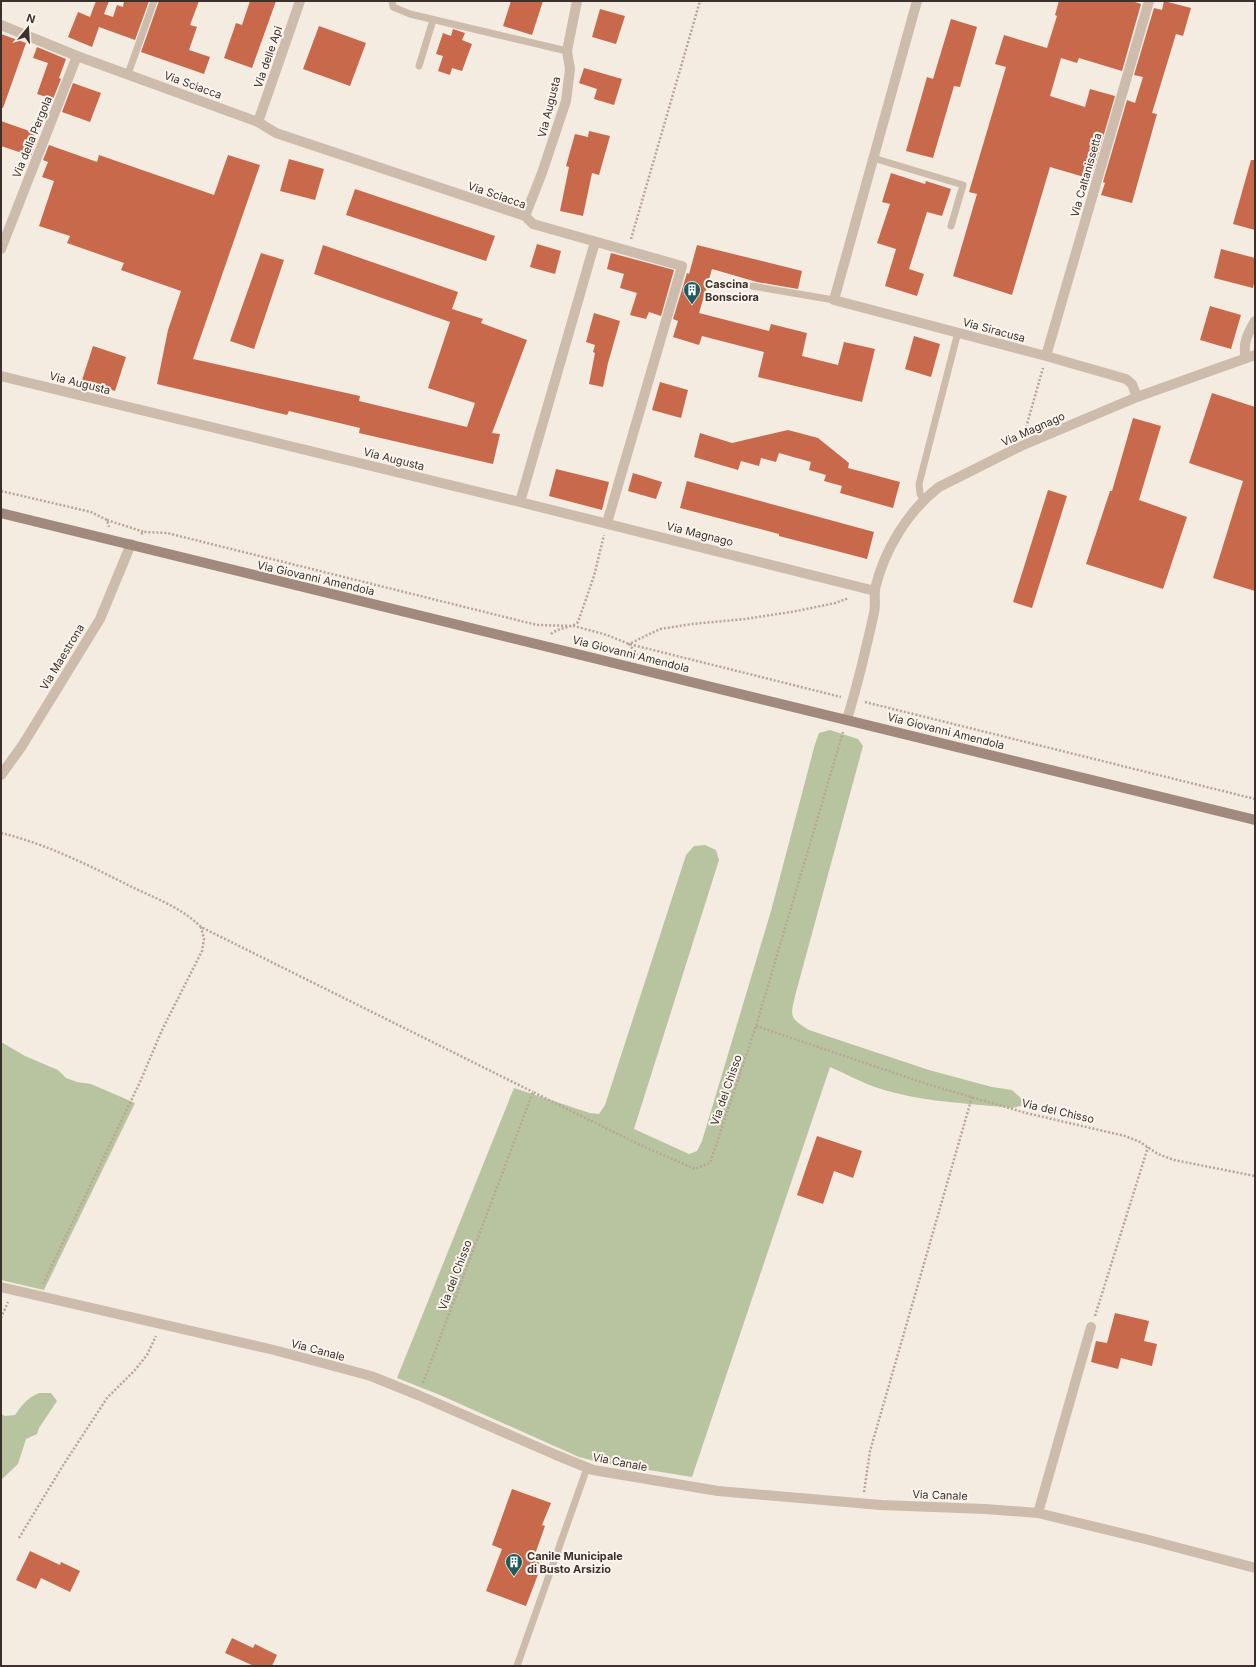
<svg xmlns="http://www.w3.org/2000/svg" width="1256" height="1667" viewBox="0 0 1256 1667" font-family="Inter,sans-serif">
  <rect width="100%" height="100%" fill="#f4ebe1"/>
  <path fill="#b8c4a0" d="M830,730l28,9 5,7 -68,250c-5,22 -5,22 14,34l120,40 63,17 20,3 10,9 -1,7 -9,2c-46,-5 -93,-6 -137,-21 -15,-5 -30,-14 -45,-20l-138,410 -93,-15 -20,-5 -139,-62 -43,-17 117,-290 76,25 9,1 6,-9 81,-250 8,-9 11,-1 11,5 3,10 -85,269 55,25 8,-3 5,-10 69,-230 44,-167 4,-11z
    M1,1042l24,14 33,14 8,8 11,4 14,2 44,19 -91,187 -43,-10z
    M39,1393h12l6,8 -18,27 -2,6 -11,5 -8,25 -17,16v-66l4,2 10,-1c7,-10 12,-17 24,-22z"/>
  <path fill="#c8694b" d="M96,1h13l-5,13 9,3 4,-12 6,2 1,-6h25l-14,39 -36,-13 -7,20 -24,-10 10,-25 12,5z
    M159,1h40l-9,24 7,2 -8,23 21,7 -6,17 -63,-22z
    M250,1h26l-24,67 -28,-10 12,-35 6,2z
    M511,1h32l-11,34 -29,-9z
    M1059,1h73l9,3 -19,67 -43,-13 -2,5 -16,-5 -11,38 35,11 5,-18 25,7 -24,83 -41,-12 -38,128 -59,-19 24,-82 -8,-2 37,-125 -11,-3 9,-29 43,13 10,-32 -2,-1z
    M1164,1l27,7 -8,28 -7,-2 -24,79 5,1 -25,89 -31,-8 4,-12 -2,-1 24,-82 8,3 8,-26 -9,-2 20,-67 8,2z
    M600,9l25,7 -9,28 -24,-7z
    M951,19l26,8 -17,60 -6,-1 -21,72 -27,-7 21,-74 6,2z
    M319,26l47,17 -16,43 -47,-17z
    M453,29l12,4 -3,7 10,4 -10,27 -10,-3 -2,7 -12,-4 5,-15 -7,-2 7,-21 8,3z
    M1,34l25,9 -23,65h-2z
    M37,47l29,12 -7,19 2,1 -8,20 -16,-5 11,-31 -15,-5z
    M584,68l38,11 -8,26 -20,-6 3,-10 -18,-6z
    M73,83l28,10 -11,29 -28,-10z
    M1,121l34,12 -2,6 4,1 -6,16 -30,-10z
    M589,131l21,5 -11,39 -7,-2 -9,43 -23,-5 9,-44 -3,-1 9,-32 13,3z
    M49,145l48,17 2,-7 115,40 14,-40 32,10 -67,194 167,37 -1,5 108,26 8,-24 -47,-15 22,-66 -136,-48 9,-29 135,47 -6,17 31,10 -2,4 46,17 -35,93 8,1 -7,30 -134,-31 1,-5 -71,-17 -2,4 -130,-31 11,-54 13,-39 -60,-21 3,-7 -57,-20 3,-7 -31,-10 15,-45 -12,-4 6,-15 -5,-2z
    M289,159l35,10 -9,31 -35,-9z
    M1251,160h4v70l-22,-6z
    M891,173l34,11 1,-3 25,8 -9,27 -15,-4 -18,57 15,5 -7,22 -32,-10 11,-37 -19,-6 13,-39 -8,-2z
    M355,189l140,47 -9,25 -140,-46z
    M537,244l24,7 -6,23 -25,-7z
    M697,245l105,26 -4,18 -41,-7 -45,-13 -13,44 70,18 2,-7 36,9 -5,23 36,9 6,-23 31,7 -13,53 -104,-25 6,-25 -62,-16 -3,9 -26,-8 5,-16 -5,-2 14,-46 2,1z
    M1221,249l34,9v20l-2,10 -39,-10z
    M261,253l23,7 -30,89 -24,-8z
    M611,253l63,17 -13,46 -12,-4 -3,7 -16,-4 7,-22 -17,-5 4,-14 -17,-5z
    M1210,306l31,9 -10,34 -31,-9z
    M594,313l26,8 -12,42 -5,24 -14,-3 6,-31 -2,-1 2,-7 -9,-3z
    M914,336l26,8 -9,33 -26,-8z
    M93,346l33,11 -11,34 -33,-11z
    M660,382l28,8 -7,28 -29,-8z
    M1212,393l43,14v184l-42,-13 30,-97 -54,-18z
    M1133,418l28,8 -22,74 48,17 -24,72 -77,-25 24,-73h2z
    M788,430l30,8 31,25 -1,5 52,14 -7,26 -53,-15 2,-7 -18,-5 2,-6 -17,-5 2,-8 -32,-9 -3,9 -15,-4 -2,8 -18,-5 -3,9 -44,-13 6,-24 32,10z
    M556,469l53,13 -7,28 -53,-14z
    M633,473l29,9 -6,17 -28,-8z
    M687,481l187,51 -7,27 -88,-23v-2l-99,-26z
    M1048,490l19,6 -35,112 -19,-6z
    M817,1136l45,15 -9,27 -19,-7 -11,33 -26,-9z
    M1115,1313l34,8 -5,20 13,3 -5,22 -31,-8 -3,11 -27,-7 5,-21 11,2z
    M512,1489l39,14 -9,22 3,1 -12,34 9,4 -16,42 -40,-15 16,-42 -10,-4z
    M30,1551l30,14 1,-3 19,9 -10,21 -29,-14 -5,11 -20,-9z
    M232,1638l21,10 2,-4 22,11 -5,11h-18l-29,-13z"/>
  <g fill="none" stroke-linecap="round" stroke-linejoin="round">
    <path stroke="#b9a596" stroke-width="2.5" stroke-dasharray="2 2" stroke-linecap="butt" d="M631,239l69,-238
      M1025,431l18,-63
      M1,491l90,21 16,8 2,7
      M107,520l37,12
      M141,534l3,-2 23,1 370,92 37,1 33,9 22,9 212,53
      M551,634c8,-7 19,-5 27,-12l16,-46 10,-41
      M637,655l-8,-11 31,-15 32,-5 53,-5 52,-8 38,-8 14,-5
      M865,702l390,97
      M1,833c46,11 89,33 131,54 23,11 50,21 69,40l332,165
      M756,1026l174,59 96,28 99,23 15,6 18,12 16,6 81,16
      M43,1284l97,-202 22,-52 40,-79 2,-12 -3,-12
      M1095,1316l53,-169
      M1,1318l7,-16
      M423,1383l110,-291 105,52 57,25 15,-6 46,-137 87,-294
      M864,1492l6,-41 102,-354
      M19,1538l43,-71 45,-69 28,-28 12,-15 9,-19"/>
    <path stroke="#cdbbac" stroke-width="7" d="M392,1l1,6 17,7 157,37
      M419,66l14,-46
      M128,74l26,-73
      M873,158l90,27 -12,41
      M752,286l82,14
      M924,500l-4,-6 -1,-10 39,-152
      M517,1666l70,-198"/>
    <path stroke="#cdbbac" stroke-width="10" d="M917,1l-83,299 212,56 80,23 6,5 5,13
      M1,25l76,31 181,66 18,11 249,83 8,8 149,42 -75,257
      M258,122l42,-121
      M525,216l17,-43 24,-72 4,-32 -3,-18 10,-50
      M1,249l76,-193
      M1046,356l103,-355
      M1246,358c-4,-14 2,-25 9,-37
      M1,376l519,126 75,-260
      M520,502l355,89
      M847,719c11,-35 19,-70 27,-106 2,-8 0,-16 1,-24 9,-39 33,-78 64,-102l82,-41 116,-49 118,-42
      M1,775l21,-29 78,-127 31,-75
      M1,1287l273,63 97,26 47,19 138,60 37,15 125,21 163,14 104,4 53,4 107,26 110,29
      M1038,1513l53,-186"/>
    <path stroke="#a18a7d" stroke-width="10" d="M1,513l1254,307"/>
  </g>
  <defs>
    <symbol id="building-pin" viewBox="-11 -11 22 30"><path d="M0 17L-7.5 6A9.5 9.5 0 1 1 7.5 6Z" fill="#1f5a5e" stroke="#fbf5ee"/><path d="M-4-6H4V6H1V3H-1V6H-4ZM-2.5-4.3h1.7v1.8h-1.7ZM.8-4.3h1.7v1.8H.8ZM-2.5-1h1.7V.8h-1.7ZM.8-1h1.7V.8H.8Z" fill="#fff"/></symbol>
  </defs>
  <g fill-rule="evenodd">
    <use href="#building-pin" x="682" y="280" width="20" height="27"/>
    <use href="#building-pin" x="504" y="1552" width="20" height="27"/>
  </g>
  <g text-anchor="middle" stroke-width="4" stroke-linejoin="round" paint-order="stroke">
    <g font-size="11" fill="#3b302b" stroke="#fbf5ee">
      <text transform="translate(268 57) rotate(-71)" y="4">Via delle Api</text>
      <text transform="translate(193 85) rotate(20)" y="4">Via Sciacca</text>
      <text transform="translate(549 107) rotate(-76)" y="4">Via Augusta</text>
      <text transform="translate(32 137) rotate(-68)" y="4">Via della Pergola</text>
      <text transform="translate(1086 175) rotate(-74)" y="4">Via Caltanissetta</text>
      <text transform="translate(497 195) rotate(19)" y="4">Via Sciacca</text>
      <text transform="translate(994 330) rotate(15)" y="4">Via Siracusa</text>
      <text transform="translate(80 383) rotate(14)" y="4">Via Augusta</text>
      <text transform="translate(1033 429) rotate(-24)" y="4">Via Magnago</text>
      <text transform="translate(394 459) rotate(14)" y="4">Via Augusta</text>
      <text transform="translate(700 534) rotate(14)" y="4">Via Magnago</text>
      <text transform="translate(316 578) rotate(13)" y="4">Via Giovanni Amendola</text>
      <text transform="translate(631 654) rotate(14)" y="4">Via Giovanni Amendola</text>
      <text transform="translate(62 657) rotate(-59)" y="4">Via Maestrona</text>
      <text transform="translate(946 731) rotate(14)" y="4">Via Giovanni Amendola</text>
      <text transform="translate(726 1090) rotate(-71)" y="4">Via del Chisso</text>
      <text transform="translate(1058 1111) rotate(13)" y="4">Via del Chisso</text>
      <text transform="translate(455 1275) rotate(-69)" y="4">Via del Chisso</text>
      <text transform="translate(318 1350) rotate(15)" y="4">Via Canale</text>
      <text transform="translate(620 1462) rotate(11)" y="4">Via Canale</text>
      <text transform="translate(940 1495) rotate(2)" y="4">Via Canale</text>
    </g>
    <g font-size="11" font-weight="bold" fill="#3b302b" stroke="#fbf5ee" text-anchor="start">
      <text x="705" y="288">Cascina<tspan x="705" dy="13">Bonsciora</tspan></text>
      <text x="527" y="1560">Canile Municipale<tspan x="527" dy="13">di Busto Arsizio</tspan></text>
    </g>
  </g>
  <rect width="1256" height="1667" fill="none" stroke="#3b302b" stroke-width="4"/>
  <g transform="translate(28 28) rotate(18)" stroke="#fbf5ee" stroke-width="3" paint-order="stroke">
  <path d="M0-3L7 15L0 10L-7 15Z" fill="#3b302b"/>
  <text y="-6" font-size="11" font-weight="bold" text-anchor="middle" fill="#3b302b">N</text>
  </g>
</svg>
